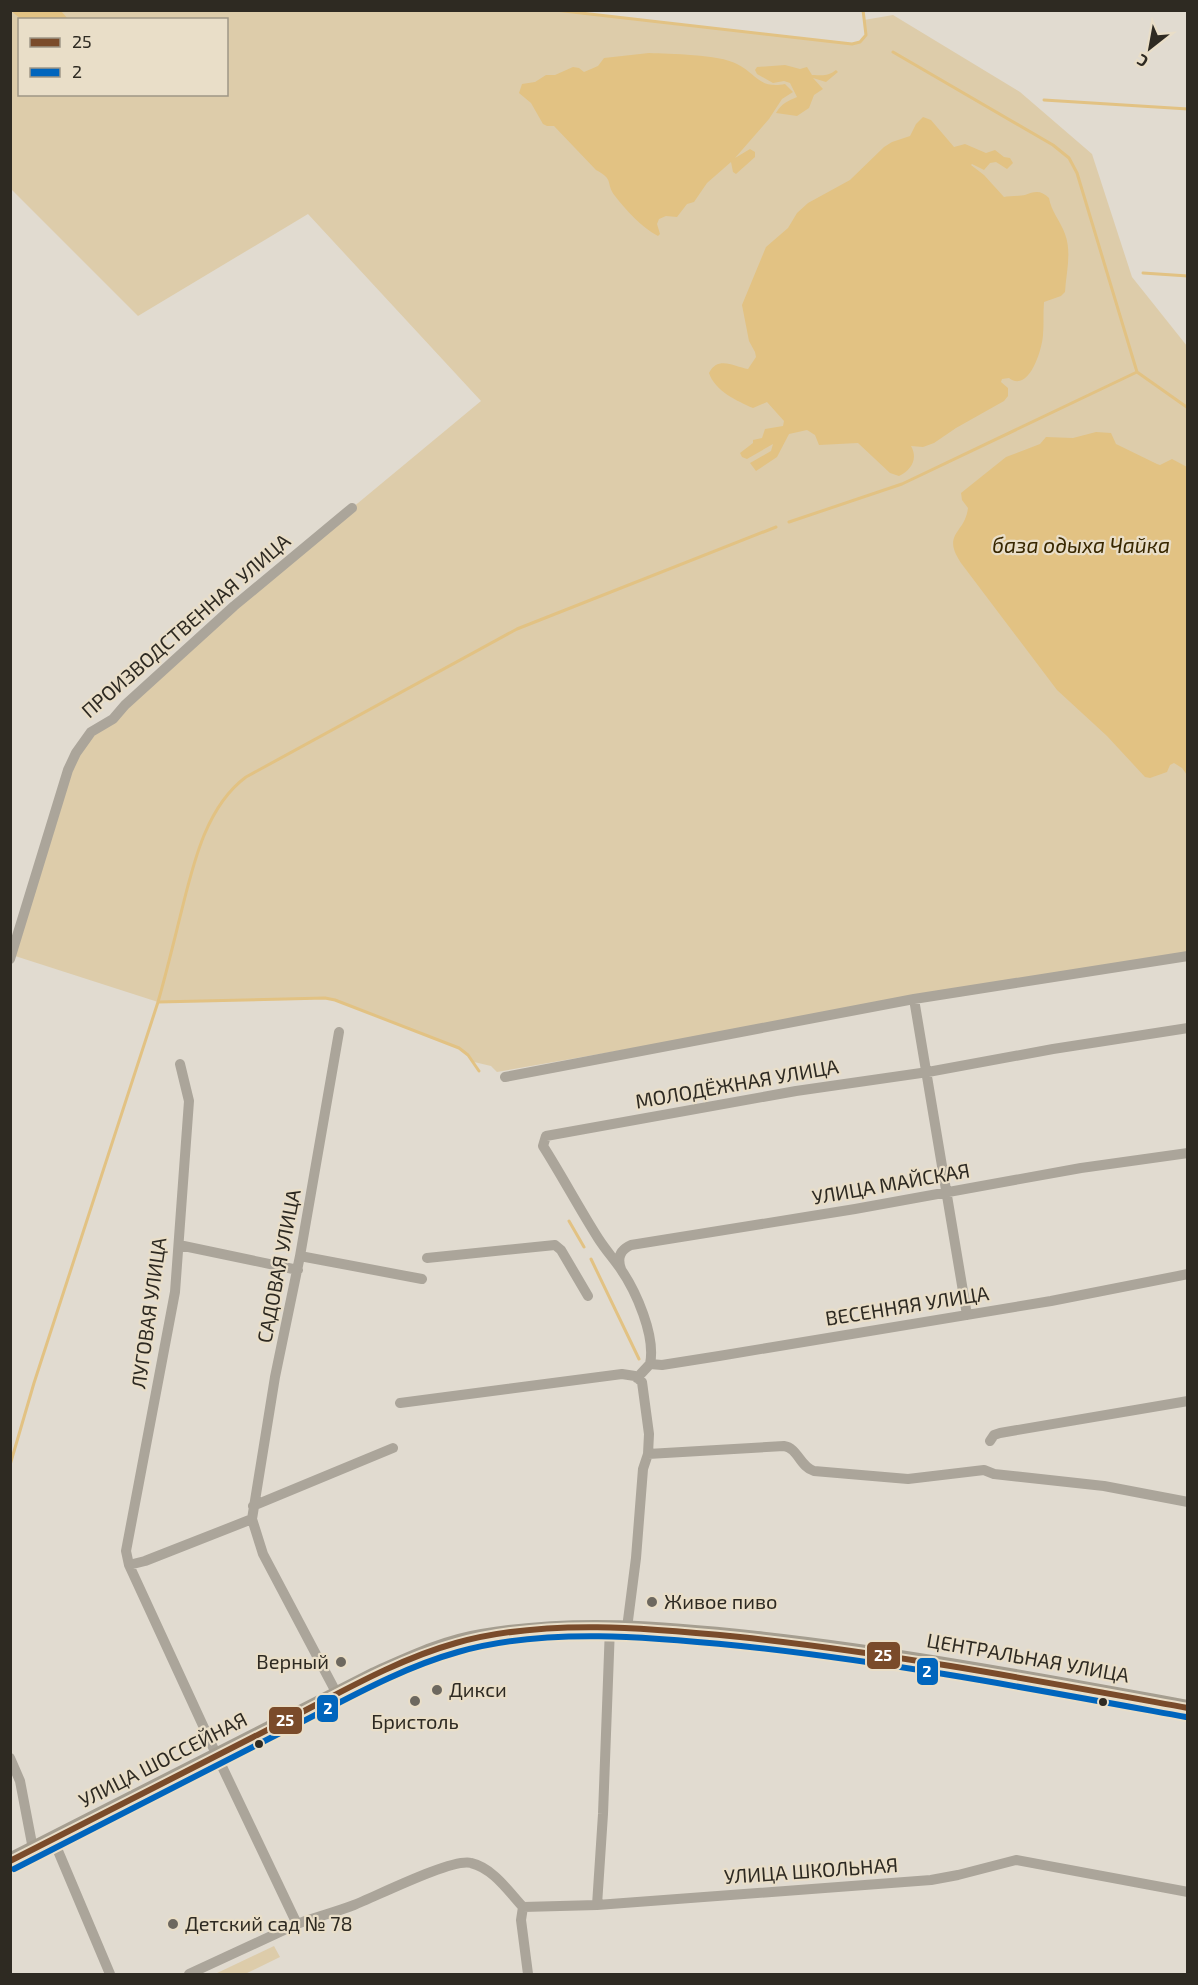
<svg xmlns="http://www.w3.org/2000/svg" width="1198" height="1985" viewBox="0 0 1198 1985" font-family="'Exo 2',sans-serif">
  <rect width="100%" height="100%" fill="#e1dbd0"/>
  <path fill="#dca" fill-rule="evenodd" d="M555,10l297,34 8,-2 5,-5 -1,-17 29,-5 127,77 72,62 40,123 55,69v610l-273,43 -417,73 -6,-6 -17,-4 -15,-14 -124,-48 -10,-2 -167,4 -146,-47 68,-208 272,-239 129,-107 -173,-187 -170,102 -127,-127 -1,-178zM20,20h206v74h-206z
    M274,1946l6,11 -35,17h-30z"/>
  <path fill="#e2c283" d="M11,11h50l7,8h-47z
    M649,53c21,1 69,1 88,11 20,10 22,25 48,20l8,8 -11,7 -13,20 -34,39 15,-9 5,3v5l-19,17 -3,-2 -2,-10 -24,21 -13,19 -7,2 -10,13 -11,-1 -7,3 -2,5 3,10 -2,2c-16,-8 -32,-26 -43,-40 -10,-13 0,-16 -19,-26l-42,-44h-7l-4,-2 -12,-21 -12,-10 3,-9 13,-2 11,-7h9l18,-8 6,1 5,4 14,-6 6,-8z
    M785,65l15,4 7,-2 5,8c10,0 15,2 24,-5l2,2 -12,10 -13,-4 10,11 -9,6 -5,13 -12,8 -21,-3c6,-10 12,-12 21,-16l-7,-14 -6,-2 -11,2 -16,-9 -2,-4 2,-3z
    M923,117l8,3 23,27 11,-3 21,9 9,-3 9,7 6,1 3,5 -6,6 -11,-7 -6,1 -6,7 -12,-6 -1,1 13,10 20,22c5,-1 17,-1 21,-2 10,-4 16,-5 24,3 2,13 12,24 16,36 7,19 1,39 0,58l-4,4 -17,6c-1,11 0,22 -1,33 -1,15 -14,58 -34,43l-7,1 -1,3 7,6v8l-4,5 -48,27 -22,15 -11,4 -12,-1c7,12 1,24 -12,30l-9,-3 -32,-30 -39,2 -4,-10 -8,-5 -18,4 -12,23 -21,14 -6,-8 21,-12 2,-7 -26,15 -5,-2 -2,-4 13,-10v-3l9,-2 3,-9 18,-3 1,-5 -17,-19 -14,6c-16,-7 -38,-17 -44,-35 9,-18 26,-6 39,-4l8,-12 -1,-5 -6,-11 -7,-36 24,-58 22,-19 9,-15 11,-10 42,-23 34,-33 8,-5 18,-6 6,-12z
    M1096,432l15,1 5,11 41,20 3,1 12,-6 15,8v308l-5,-7 -8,-5 -4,2 -3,7 -17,6 -5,-1 -38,-41 -50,-46 -96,-127c-20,-30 4,-29 7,-55l-6,-8 -1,-7 45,-36 34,-13 6,-7 27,1z"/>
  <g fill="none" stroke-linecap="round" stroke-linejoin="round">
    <path stroke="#e2c283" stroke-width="3" d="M555,10l297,34 8,-2 6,-7 -3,-25
      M893,52l160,93 16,13 8,15 60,199 51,36
      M1044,100l144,9
      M1143,273l45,3
      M789,522l113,-38 235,-112
      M479,1071l-11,-16 -9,-7 -124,-48 -10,-2 -167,4c8,-28 15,-57 22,-85 12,-47 24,-109 66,-140l271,-148 259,-102
      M569,1221l15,26
      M591,1259l48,100
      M10,1465l24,-82 124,-381"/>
    <path stroke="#aba59a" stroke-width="10" d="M10,959l58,-189 8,-17 15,-21 22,-13 12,-14 109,-99 118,-98
      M914,999l53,316
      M180,1064l9,37 -14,191 -49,259 3,14 88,191 80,168 -108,50
      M505,1077l409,-78 274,-43
      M179,1245l119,25
      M300,1256l122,23
      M427,1258l128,-13 6,5 27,46
      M621,1269c-4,-11 -1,-19 10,-24l224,-36 226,-41 107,-15
      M650,1364c6,-28 -14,-73 -30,-96 -7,-10 -15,-19 -22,-30 -19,-30 -36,-62 -55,-92l3,-10 250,-45 132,-19 125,-23 135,-21
      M637,1378l13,-14 12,1 57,-9 332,-55 137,-27
      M400,1403l222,-29 13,2 7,6 7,52 -1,20 -5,15 -7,89 -9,70
      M990,1441l4,-6 6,-2 188,-32
      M648,1454l136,-8c14,2 16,21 30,25l94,8 76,-9 10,4 110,12 84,16
      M253,1506l140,-58
      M129,1565l16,-4 107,-42
      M337,1694l-74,-140 -11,-35 23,-142 25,-121 39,-224
      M10,1758l10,23 13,68
      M53,1839l57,135
      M597,1905l6,-91 7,-187
      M523,1907l74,-2 334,-25 27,-5 58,-15 172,32
      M523,1907l-2,13 7,54
      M297,1924c19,-7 39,-12 57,-19 23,-9 98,-47 117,-42 22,5 38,29 52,44"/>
    <path stroke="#a59e90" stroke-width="16" d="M10,1861l365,-186c34,-15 69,-32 107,-38 92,-16 183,-8 275,2 145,16 288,43 431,69"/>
    <defs>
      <path id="bus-1" d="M10,1861c91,-46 181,-92 271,-138 57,-29 114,-63 175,-80 89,-25 193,-15 284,-6 150,16 299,44 448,71"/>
      <path id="bus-2" d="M14,1869c90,-46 180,-92 270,-138 56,-28 113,-62 174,-79 88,-25 193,-15 283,-6 149,16 297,44 445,71"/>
    </defs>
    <use href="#bus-1" stroke="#e9dec8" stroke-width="10"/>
    <use href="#bus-2" stroke="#e9dec8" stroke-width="10"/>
    <use href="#bus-1" stroke="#7a4b2a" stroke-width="6"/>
    <use href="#bus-2" stroke="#0065bd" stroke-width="6"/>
  </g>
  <g fill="#6d685f" stroke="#e9dec8" stroke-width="2">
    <circle cx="652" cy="1602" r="6"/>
    <circle cx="341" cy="1662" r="6"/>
    <circle cx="437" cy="1690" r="6"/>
    <circle cx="415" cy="1701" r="6"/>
    <circle cx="173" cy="1924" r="6"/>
  </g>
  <g fill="#2e2a22" stroke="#e9dec8" stroke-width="2">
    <circle cx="1103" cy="1702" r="5"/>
    <circle cx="259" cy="1744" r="5"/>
  </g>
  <g text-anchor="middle" stroke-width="4.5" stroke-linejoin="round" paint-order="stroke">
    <g font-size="20" fill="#2e2a22" stroke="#e9dec8">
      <text transform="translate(186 626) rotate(-41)" y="7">ПРОИЗВОДСТВЕННАЯ УЛИЦА</text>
      <text transform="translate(737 1084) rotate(-10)" y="7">МОЛОДЁЖНАЯ УЛИЦА</text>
      <text transform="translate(891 1184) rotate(-10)" y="7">УЛИЦА МАЙСКАЯ</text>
      <text transform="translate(279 1266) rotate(-79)" y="7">САДОВАЯ УЛИЦА</text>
      <text transform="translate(907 1306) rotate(-9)" y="7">ВЕСЕННЯЯ УЛИЦА</text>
      <text transform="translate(149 1313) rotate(-82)" y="7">ЛУГОВАЯ УЛИЦА</text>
      <text transform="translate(1028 1658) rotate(10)" y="7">ЦЕНТРАЛЬНАЯ УЛИЦА</text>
      <text transform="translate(163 1760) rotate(-27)" y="7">УЛИЦА ШОССЕЙНАЯ</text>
      <text transform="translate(811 1871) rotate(-4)" y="7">УЛИЦА ШКОЛЬНАЯ</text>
    </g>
    <g font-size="20" fill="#2e2a22" stroke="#e9dec8" text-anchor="start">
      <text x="664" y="1609">Живое пиво</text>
      <text x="329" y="1669" text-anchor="end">Верный</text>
      <text x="449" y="1697">Дикси</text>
      <text x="415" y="1729" text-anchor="middle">Бристоль</text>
      <text x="185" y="1931">Детский сад № 78</text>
    </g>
    <g font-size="21" font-style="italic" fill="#382700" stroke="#e9dec8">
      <text x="1081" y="553">база одыха Чайка</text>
    </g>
  </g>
  <g stroke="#e9dec8" stroke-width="2">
    <rect x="866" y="1641" width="35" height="29" rx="6" fill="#7a4b2a"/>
    <rect x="916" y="1657" width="23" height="29" rx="6" fill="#0065bd"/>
    <rect x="316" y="1694" width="23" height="29" rx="6" fill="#0065bd"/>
    <rect x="268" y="1706" width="35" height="29" rx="6" fill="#7a4b2a"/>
  </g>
  <g font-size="16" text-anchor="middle" font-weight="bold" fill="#fff">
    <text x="883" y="1661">25</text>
    <text x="927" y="1677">2</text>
    <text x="328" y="1714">2</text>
    <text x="285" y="1726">25</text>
  </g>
  <rect width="1198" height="1985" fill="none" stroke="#2e2a22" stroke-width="24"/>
  <rect x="18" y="18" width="210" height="78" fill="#e9dec8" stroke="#9e9686" stroke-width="1.5"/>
  <rect x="30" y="38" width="30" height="9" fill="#7a4b2a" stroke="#9e9686" stroke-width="1.5"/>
  <text x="72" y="48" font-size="18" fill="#2e2a22">25</text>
  <rect x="30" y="68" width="30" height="9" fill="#0065bd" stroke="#9e9686" stroke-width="1.5"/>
  <text x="72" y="78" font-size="18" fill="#2e2a22">2</text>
  <g transform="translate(1150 48) rotate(211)" stroke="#e9dec8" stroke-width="4.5" paint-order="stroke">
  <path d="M0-4.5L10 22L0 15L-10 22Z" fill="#2e2a22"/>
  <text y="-9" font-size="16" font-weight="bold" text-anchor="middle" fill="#2e2a22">С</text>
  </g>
</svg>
